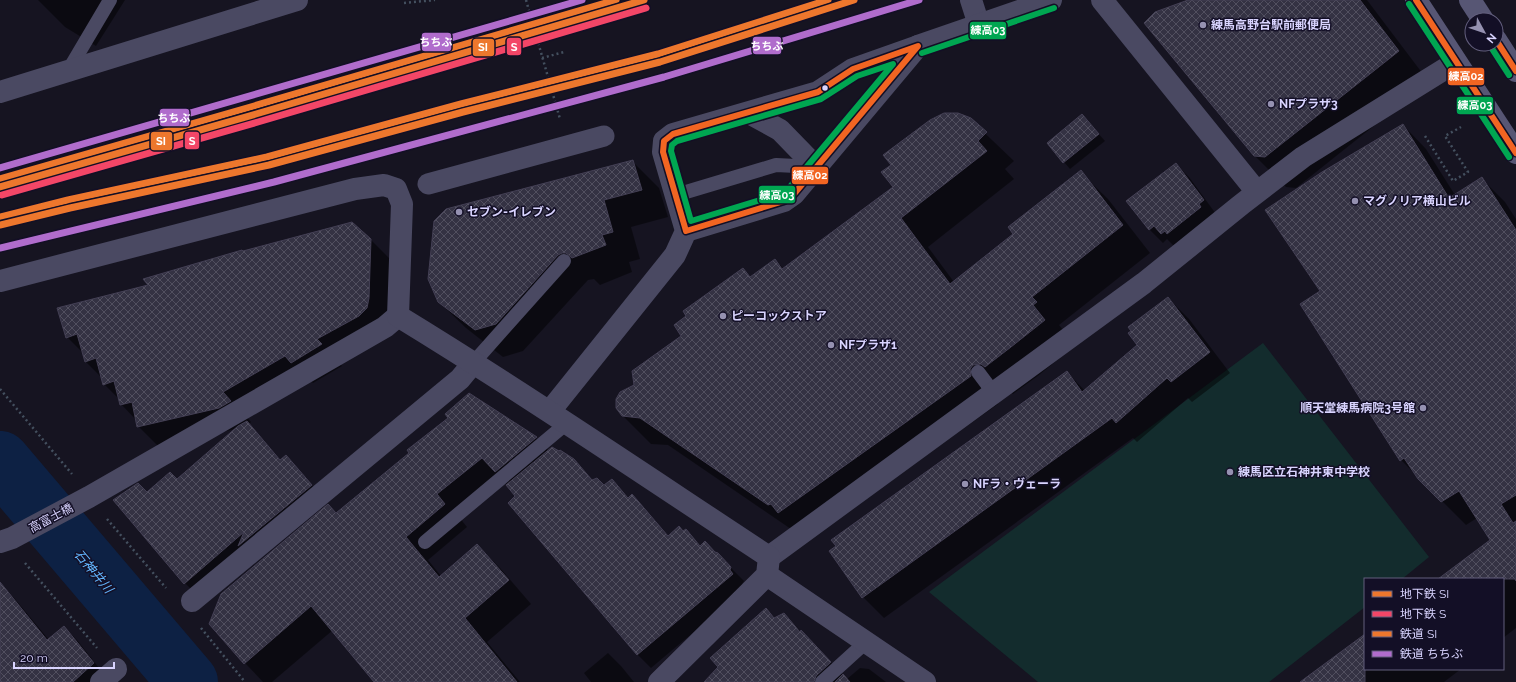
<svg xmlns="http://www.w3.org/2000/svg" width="1516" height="682" viewBox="0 0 1516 682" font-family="Raleway,'Noto Sans JP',sans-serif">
  <defs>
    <pattern id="building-cross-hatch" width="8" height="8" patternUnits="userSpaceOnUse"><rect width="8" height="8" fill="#343243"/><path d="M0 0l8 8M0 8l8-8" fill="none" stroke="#514f5f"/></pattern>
  </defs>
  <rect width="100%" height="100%" fill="#161421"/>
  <path fill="#132c2d" d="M1263,343l166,214 -27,22h-37v28l-96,75h-231l-109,-90z"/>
  <path fill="#0007" d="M38,0h87l-29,46 -31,-19z
    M1191,0h176l62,82 -133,106 -10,-1 -31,-31z
    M1082,115l23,26 -35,28 -6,-7z
    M970,119l44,42 -9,8 9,10 -86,68 26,35 60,-48 66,-62 28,27 42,54 -91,72 5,6 8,17 -33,27 -26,19 -3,-3 -13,6 1,7 -191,136 -139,-95 -17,-1 -28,-28 12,-30 108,-116 8,7 24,-17 9,9 110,-82z
    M1403,125l23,24 29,46 27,-16 23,23 11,17v409l-13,10v-59h-63l52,-38 -15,-23 -11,7 -65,-65 -79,-168z
    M632,161l27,27 9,29 -37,10 9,32 -11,3 3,10 -32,13 -6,-6 -6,1 -65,71 -20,6 -37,-29 -28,-27z
    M1176,164l13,13 27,37 -42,32 -7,-7 -4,4 -13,-13 -22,-29z
    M371,240l21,21 -2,59 -53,40 5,6 -29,17 -7,-6 -63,36 8,9 -2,2 31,37 15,5 25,29 -126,97 -9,-9 -38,-90 31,-13 57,-51 -76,18 -21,-21 -1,-5 -16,-17 -2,-5 -15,-15 -1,-5 -17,-17 -2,-8 -17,-17 82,-52 94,-33z
    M1168,298l21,21 41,54 -38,29 -4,-4 -51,44 -4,-4 -249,180 -21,-21 -32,-45 236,-180 18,19 54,-46z
    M469,395l67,43 13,13 24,9 20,21 11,5 8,-6 17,18 3,-2 37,41 17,-6 15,15 16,8 27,27 -2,3 4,4 -95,80 -14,-14 -133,-173 -45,36 8,10 -39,33 13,16 36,-31 23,23 31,36 -44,38 33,40h-144l-43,-52 -61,52h-9l-18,-19 -35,-40 126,-109 75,-61 38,-35z
    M2,586l13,13 34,41 15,-13 13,13 33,42h-110v-94z
    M766,610l9,8 9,-4 63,65 13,-11 9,1 17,13h-181l14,-15z
    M1365,635v34h96l-17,13h-142z
    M608,653l13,13 13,16h-43l-7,-9z"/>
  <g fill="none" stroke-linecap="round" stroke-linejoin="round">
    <path stroke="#0d2144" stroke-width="60" d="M0,461l188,221"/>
  </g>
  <path fill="url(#building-cross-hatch)" stroke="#433f54" d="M1188,0h172l39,51 -134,106 -11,-1 -110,-133 11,-11z
    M944,113h14l13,5 16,14 -9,9 9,10 -86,67 49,66 63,-50 -5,-7 73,-57 42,55 -91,72 5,5 -4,3 12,15 -34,27 -26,20 -4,-3 -8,1 -3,4 1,7 -193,137 -7,-9 -3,1 -128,-87 -18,-2 -6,-8v-9l4,-7 14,-7 -2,-14 49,-35 -7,-11 12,-9 -3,-5 60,-43 7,9 25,-18 7,10 111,-82 -12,-15 10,-7 -8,-10 47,-35z
    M1082,114l17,20 -36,29 -16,-20z
    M1403,124l46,74 33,-21 34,53v265l-15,9 12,19 3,-2v60l-1,-2h-77l52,-39 -31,-49 -18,11 -23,-23 -14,-21 -4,3 -100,-157 20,-13 -55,-81 57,-38z
    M633,160l9,30 -38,10 9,32 -11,3 4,10 -34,13 -6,-5h-4l-4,2 -62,69 -21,6 -37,-28 -10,-23 6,-58 12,-12z
    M1176,163l28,37 -5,4 2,3 -34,27 -2,-3 -4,3 -7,-8 -5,4 -23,-29z
    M352,222l19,17 -2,59 -2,10 -8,8 -42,23 5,5 -31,19 -6,-7 -62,36 8,9 -12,7 -82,19 -5,-25 -12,3 -6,-24 -11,4 -7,-27 -11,4 -8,-28 -11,4 -9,-30 91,-23 -5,-6 99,-29 1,1z
    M1168,297l42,55 -39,30 -4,-4 -51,45 -4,-5 -250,180 -33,-47 7,-5 -5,-6 236,-169 15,21 55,-47 -9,-12 3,-2 -3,-4z
    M469,393l68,44 -42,35 -13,-14 -45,36 8,10 -39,33 33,40 38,-33 32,36 -44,38 52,64h-143l-63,-76 -67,58 -35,-40 12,-30 107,-90 8,9 73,-60 -2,-3 41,-32 -3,-4z
    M247,421l33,39 6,-5 26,30 -74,61 6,-14 -60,52 -71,-84 25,-17 9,9 23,-20 7,7 61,-53z
    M552,447l7,4 1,-1 14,9 18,21 5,-2 7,7 8,-6 16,19 4,-4 36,42 11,-10 4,5 3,-2 14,17 5,-5 10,11 3,1 13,14 -1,3 3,4 -96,81 -129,-152 7,-7 -9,-11z
    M0,582l47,58 17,-14 30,37 -21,19h-73z
    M766,608l8,10 10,-5 16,19 1,-2 30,32 -15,14 -2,6h-110l14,-15 -8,-9z
    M1365,634v48h-65z
    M843,674l7,8h-15z"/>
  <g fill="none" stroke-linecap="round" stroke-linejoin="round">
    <path stroke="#44505f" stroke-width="2.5" stroke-dasharray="2 3" stroke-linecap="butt" d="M526,0l34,119
      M404,3l31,-3
      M542,58l22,-6
      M1425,136l28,45 15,-9 -23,-36 16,-9
      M0,389l72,85
      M107,519l59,69
      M25,563l72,85
      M201,628l44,54"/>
    <path stroke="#4a4962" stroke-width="14" d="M68,71l42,-71
      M676,195l100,-30 40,2
      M474,362l90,-101
      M978,372l15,20
      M425,542l142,-119
      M822,682l44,-40"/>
    <path stroke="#4a4962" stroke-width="21" d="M428,184l176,-48"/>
    <path stroke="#4a4962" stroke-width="22" d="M971,0l8,25
      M1102,0l155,192
      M918,46l-124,148 -10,7 -98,30 -23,-79 1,-11 9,-7 145,-42 35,-23z
      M749,113l31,17 36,37
      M550,411l125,-156 11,-24
      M0,542l12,-4 77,-41 296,-170 13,-11
      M769,557l375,-274 98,-79 61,-47 153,-95
      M192,601l268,-222 14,-17
      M101,682l15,-13"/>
    <path stroke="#4a4962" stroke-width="22" d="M918,46l133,-46
      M0,92l297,-92
      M0,281l355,-92 29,-4 12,4 6,15 -4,112c126,77 248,160 371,241l-2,18 -108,107
      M767,575l158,107"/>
    <path stroke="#575674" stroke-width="22" d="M1416,0l100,153
      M1470,0l13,20
      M1496,40l20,31"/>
    <defs>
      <path id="bus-1" d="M1416,0l100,153
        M1496,40l20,31
        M918,46l-124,148 -10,7 -98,30 -23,-79 1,-11 9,-7 145,-42 35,-23z"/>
      <path id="bus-2" d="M1409,4l100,153
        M1489,44l20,31
        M922,53l132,-45
        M893,64l-104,124 -9,6 -89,27 -20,-70 1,-6 5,-4 144,-42 36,-23z"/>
    </defs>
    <use href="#bus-1" stroke="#130f26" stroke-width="9"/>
    <use href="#bus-2" stroke="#130f26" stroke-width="9"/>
    <use href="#bus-1" stroke="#f26522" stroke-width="6"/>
    <use href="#bus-2" stroke="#00a651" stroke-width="6"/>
    <defs>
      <path id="rail-1" d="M0,179l254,-73 362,-106
        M0,217l68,-17 199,-43 194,-53 197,-50 170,-54"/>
      <path id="rail-2" d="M0,168l582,-168
        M0,248l274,-66 390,-105 255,-77"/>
    </defs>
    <use href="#rail-1" stroke="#130f26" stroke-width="10"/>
    <use href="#rail-2" stroke="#130f26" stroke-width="10"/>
    <use href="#rail-1" stroke="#ed772d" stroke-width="7"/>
    <use href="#rail-2" stroke="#b06ccc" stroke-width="7"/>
    <defs>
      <path id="metro-1" d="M0,187l256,-73 388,-114
        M0,225l70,-17 199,-43 194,-53 197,-50 194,-62"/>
      <path id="metro-2" d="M2,195l256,-73 388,-114"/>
    </defs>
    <use href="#metro-1" stroke="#130f26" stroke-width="10"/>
    <use href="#metro-2" stroke="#130f26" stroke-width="10"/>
    <use href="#metro-1" stroke="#ed772d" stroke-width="7"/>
    <use href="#metro-2" stroke="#f34667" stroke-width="7"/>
  </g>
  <g fill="#9591b1" stroke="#130f26" stroke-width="1.5">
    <circle cx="1203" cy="25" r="4"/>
    <circle cx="1271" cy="104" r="4"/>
    <circle cx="1355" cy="201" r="4"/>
    <circle cx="459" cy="212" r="4"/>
    <circle cx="723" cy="316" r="4"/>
    <circle cx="831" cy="345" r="4"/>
    <circle cx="1423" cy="408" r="4"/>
    <circle cx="1230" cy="472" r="4"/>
    <circle cx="965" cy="484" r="4"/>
  </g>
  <circle fill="#d9d4ff" stroke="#130f26" stroke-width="1.5" cx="825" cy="88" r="3.5"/>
  <g text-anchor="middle" stroke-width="3" stroke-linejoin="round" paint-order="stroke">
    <g font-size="12" font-weight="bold" fill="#d9d4ff" stroke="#130f26" text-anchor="start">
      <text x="1211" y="29">練馬高野台駅前郵便局</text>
      <text x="1279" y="108">NFプラザ3</text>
      <text x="1363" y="205">マグノリア横山ビル</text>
      <text x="467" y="216">セブン-イレブン</text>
      <text x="731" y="320">ピーコックストア</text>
      <text x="839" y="349">NFプラザ1</text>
      <text x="1415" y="412" text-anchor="end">順天堂練馬病院3号館</text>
      <text x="1238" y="476">練馬区立石神井東中学校</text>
      <text x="973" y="488">NFラ・ヴェーラ</text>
    </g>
    <g font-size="12" fill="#d9d4ff" stroke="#130f26">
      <text transform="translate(51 518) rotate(-28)" y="4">高富士橋</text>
    </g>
    <g font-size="13" font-style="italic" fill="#62b6ff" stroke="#130f26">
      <text transform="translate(94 571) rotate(50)" y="5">石神井川</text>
    </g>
  </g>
  <g stroke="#130f26" stroke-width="1.5">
    <rect x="969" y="21" width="38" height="19" rx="4" fill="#00a651"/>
    <rect x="421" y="32" width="31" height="20" rx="4" fill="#b06ccc"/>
    <rect x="752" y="36" width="30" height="19" rx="4" fill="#b06ccc"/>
    <rect x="506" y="37" width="16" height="19" rx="4" fill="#f34667"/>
    <rect x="472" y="38" width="23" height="19" rx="4" fill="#ed772d"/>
    <rect x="1447" y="67" width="38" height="19" rx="4" fill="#f26522"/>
    <rect x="1456" y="96" width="38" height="19" rx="4" fill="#00a651"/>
    <rect x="159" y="108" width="31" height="19" rx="4" fill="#b06ccc"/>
    <rect x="184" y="131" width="16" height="19" rx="4" fill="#f34667"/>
    <rect x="150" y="131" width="23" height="20" rx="4" fill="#ed772d"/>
    <rect x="791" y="166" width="38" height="19" rx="4" fill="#f26522"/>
    <rect x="758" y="185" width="38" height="19" rx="4" fill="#00a651"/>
  </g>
  <g font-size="11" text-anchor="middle" font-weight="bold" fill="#fff">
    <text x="988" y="34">練高03</text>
    <text x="436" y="46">ちちぶ</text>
    <text x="767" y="50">ちちぶ</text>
    <text x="514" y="51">S</text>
    <text x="483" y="51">SI</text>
    <text x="1466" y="80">練高02</text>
    <text x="1475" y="109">練高03</text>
    <text x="174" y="122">ちちぶ</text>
    <text x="192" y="145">S</text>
    <text x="161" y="145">SI</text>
    <text x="810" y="179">練高02</text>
    <text x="777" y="199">練高03</text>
  </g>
  <rect x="1364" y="578" width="140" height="92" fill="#130f26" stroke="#625e7d"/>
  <rect x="1372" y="591" width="20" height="6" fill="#ed772d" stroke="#625e7d"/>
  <text x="1400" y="598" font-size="12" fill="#d9d4ff">地下鉄 SI</text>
  <rect x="1372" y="611" width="20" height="6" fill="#f34667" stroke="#625e7d"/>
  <text x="1400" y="618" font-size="12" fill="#d9d4ff">地下鉄 S</text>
  <rect x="1372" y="631" width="20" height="6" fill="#ed772d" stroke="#625e7d"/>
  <text x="1400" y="638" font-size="12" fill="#d9d4ff">鉄道 SI</text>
  <rect x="1372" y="651" width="20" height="6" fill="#b06ccc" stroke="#625e7d"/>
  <text x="1400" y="658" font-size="12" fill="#d9d4ff">鉄道 ちちぶ</text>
  <g transform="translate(1484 32) rotate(130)"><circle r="19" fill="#130f26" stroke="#625e7d"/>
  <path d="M0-3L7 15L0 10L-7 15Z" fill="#9591b1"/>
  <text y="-6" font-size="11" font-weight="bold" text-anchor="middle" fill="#d9d4ff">N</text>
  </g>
  <path d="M14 662v6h100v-6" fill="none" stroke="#d9d4ff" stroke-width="2"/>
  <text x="20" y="662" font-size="12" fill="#d9d4ff" stroke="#130f26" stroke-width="3" paint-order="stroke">20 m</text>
</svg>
